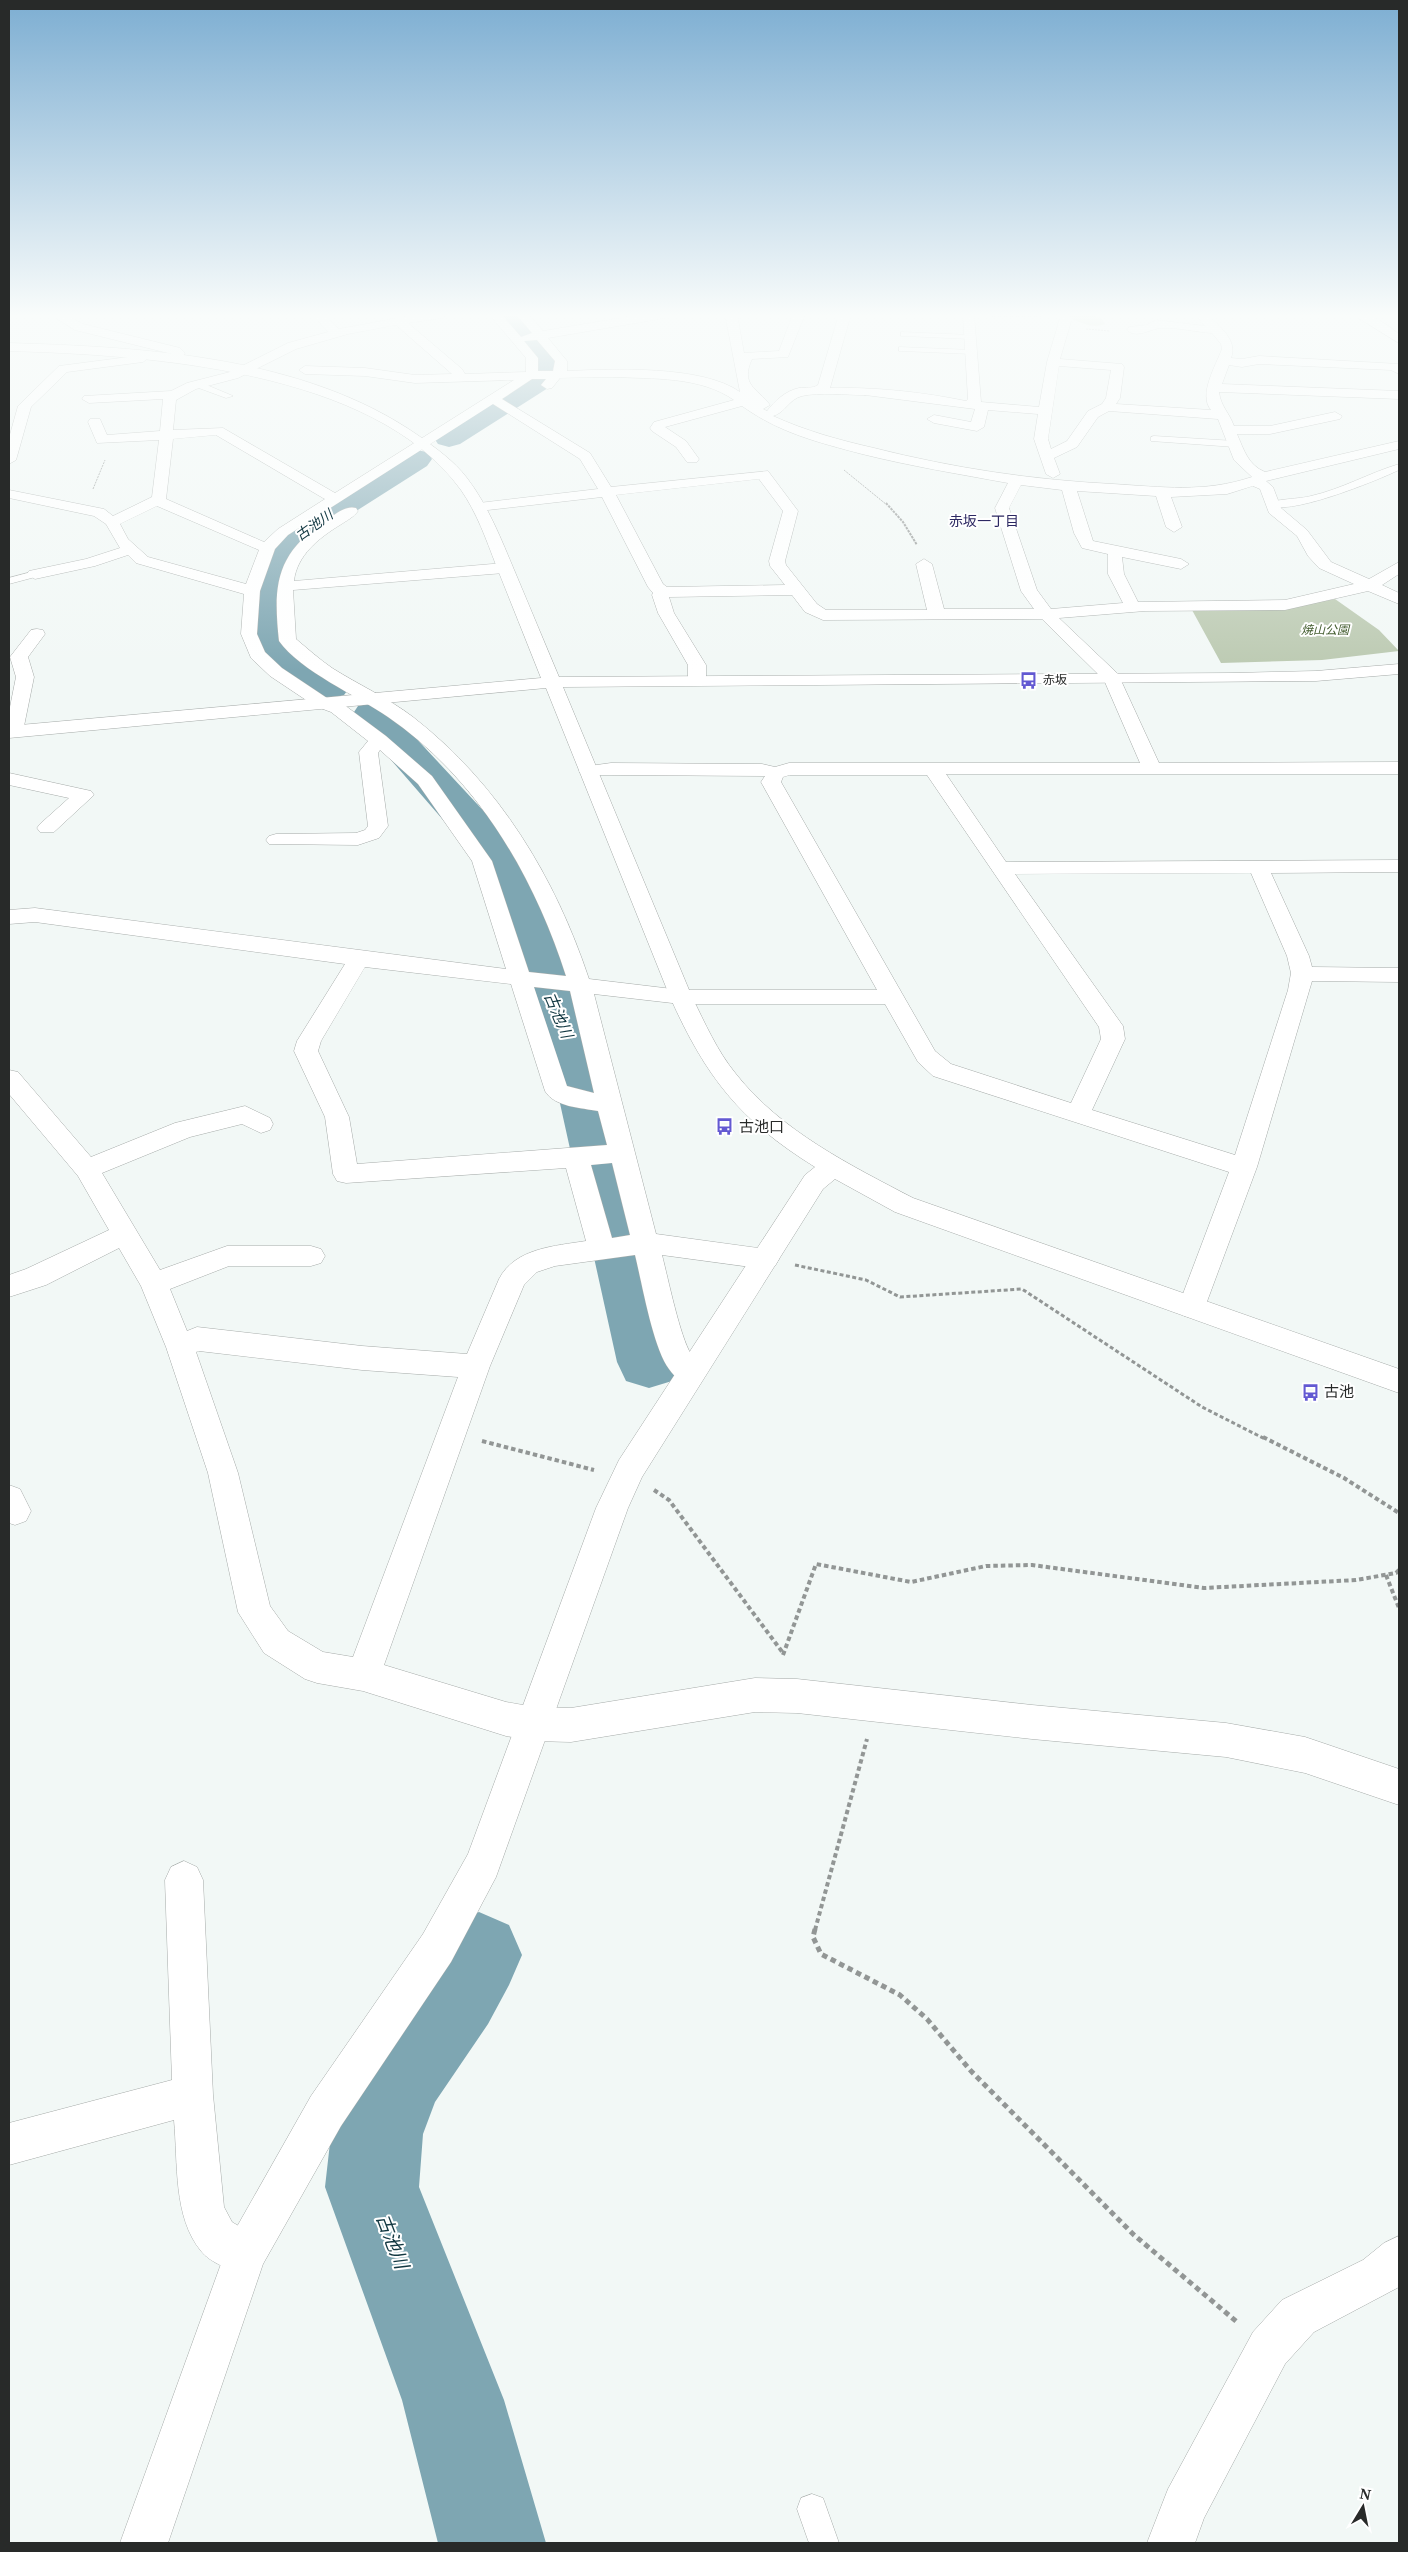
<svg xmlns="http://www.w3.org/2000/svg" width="1408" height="2552" viewBox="0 0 1408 2552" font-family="'Noto Serif','Noto Sans JP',serif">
  <rect width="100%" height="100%" fill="#f2f8f6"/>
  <path fill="#bccab2" d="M1335,599l44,31 20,21 -77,9 -101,3 -29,-53 98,-3z"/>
  <path fill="#b5c7a9" d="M1042,314h40l18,3 5,7c-16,6 -27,-4 -42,-8 -7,-2 -14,-2 -21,-2z"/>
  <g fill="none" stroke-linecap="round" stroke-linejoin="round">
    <path fill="#7ea6b2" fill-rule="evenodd" d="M497,314h27l39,49 -4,12 -11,13 -88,56 -11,3 -11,-3 -4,-6 4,-6 94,-60 3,-9z
      M416,450l11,2 5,7 -5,7 -118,75 -13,15 -12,28 -1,41 21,31 40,23 6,8 -6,8 -14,4 -14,-4 -40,-23 -31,-47 3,-41 15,-31 22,-26 120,-75z
      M372,703l14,3 106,114 41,66 19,41 19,57 29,65 81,313 -9,19 -23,7 -23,-7 -9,-19 -69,-313 -27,-65 -17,-57 -17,-41 -30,-50 -105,-121 6,-9z
      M479,1912l30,13 13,30 -13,30 -21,39 -53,78 -12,32 -4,53 85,213 42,143h-108l-36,-143 -77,-213 6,-53 37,-91 58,-81 23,-37z"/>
    <defs>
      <path id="service" d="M901,332l70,3 4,2 -4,2 -67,-3h-3z
        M899,347l73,3 4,2 -4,2 -70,-3h-3z
        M196,383h6l31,13 -7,2 -30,-11z
        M1154,436l81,5 4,3 -4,3 -84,-6v-4z
        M1399,464v6c-21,10 -115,49 -133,34 7,-5 35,-5 45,-8 31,-7 58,-23 88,-32z
        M35,571l4,1v4l-30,8v-6z
        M812,2494l11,4 16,45h-30l-12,-34 4,-11z"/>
      <path id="minor" d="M50,314h14l19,10 97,24 5,5 -6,9h-8l-2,-3 3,-5 -97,-24z
        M312,314h19l-5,3 13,12 81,-15h28l-6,4 -34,5 54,46 3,5 61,-2v-14l-37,-44h12l20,23 11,-4 -16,-19h12l15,17 102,-17h26l-6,4 -117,20 19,23v10c46,-2 135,-6 173,21l-15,-78h12l7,39 35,-2 14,-37h12l-17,43 -36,2c-12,26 5,29 18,46l-7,4 4,2c8,-10 18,-20 32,-23 7,-1 13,1 19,-3l21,-71h12l-21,74c46,-1 91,4 136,13l2,-2 -5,-84 11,-1 7,88 58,5 8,-45 13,-44 6,-4 6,4 -12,41 62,5 2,3 -4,31 -4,6 95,6c-13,-15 5,-45 11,-61l-1,-5 -9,-11c-17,-1 -35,-6 -52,-5 -9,1 -24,11 -33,2l2,-3 18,-2 9,-5 49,6 -10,-12h12c12,13 31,25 24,44l11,1 17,-3 140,8v10l-8,-4 -132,-6 -17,3 -13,-2 -7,19 177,7v8l-180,-7c2,15 10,20 15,34h36l65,-14 7,4 -2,3 -70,15h-33c7,16 11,31 28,38l134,-31v8l-133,32 7,6 8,21 26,22 24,32 38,17 30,-17v12l-17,11 17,8v11l-31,-13 -83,19 -140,1 -86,7 59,56 41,89 240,-1v12h-453l60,88 393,-2v12l-128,1 38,83 3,11 87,1v14l-87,-1 -55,186 -55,148 -10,3 -10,-3 -4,-8 51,-135 -296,-96 -15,-14 -33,-58h-204l-87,-10 62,240 109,15 10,3 4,7 -4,7 -10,3 -103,-14c6,23 18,82 29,99 4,7 11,10 15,18l-5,8c-13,5 -24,1 -32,-11 -16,-21 -27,-86 -34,-114l-80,11 -18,6 -13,13 -34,81 -106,299 122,37 28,5 37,1 184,-30 42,1 235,26 194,18 79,14 94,32v36l-94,-32 -79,-16 -194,-18 -235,-26 -42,-1 -184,30 -37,-1 -28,-5 -143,-45 -46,-8 -12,-4 -41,-26 -26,-41 -30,-139 -42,-126 -25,-61 -22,-38 -73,37 -37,12v-22l17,-6 83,-39 -31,-54 -69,-82v-24l9,2 73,85 84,-34 70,-17 25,12 3,6 -3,6 -9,3 -19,-9 -52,13 -88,36 58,97 67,-24h84l10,3 4,7 -4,7 -10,3h-82l-59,23 17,42 10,-4 165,19 105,8 32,-75c16,-31 56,-33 87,-38l-20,-73 -220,15 -9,-2 -4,-7 -8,-57 -31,-66 3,-10 48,-77 -310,-42 -26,2v-14l26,-2 471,61 -34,-108 -54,-77 -38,-34 -2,3 10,73 -9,12 -21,7 -89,-1 -3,-4 3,-4 7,-2 80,-1 9,-3 3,-4 -9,-74 9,-11 -37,-29 -16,-6 -45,-30 -19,-18 -10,-24 3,-40 -108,-31 -8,-8 -33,11 -60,13 -8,-5 2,-3 57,-12 34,-11 -14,-24 -12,-8 -85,-18v-8l95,19 9,7 39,-19 7,-57 -62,3 -9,-21 2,-3h10l7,16 53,-4 3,-32 -74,4 -7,-4 2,-3 87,-5 16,-8 43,-11 58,-29 40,-11zM396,325l56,49 -37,1 -50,-7 -60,-2 -6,4 6,4 60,2 50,7 99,-3 -179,113 -112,-65 -50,2 3,-30 20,-11 42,-11 58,-29 52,-15zM537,340l18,21 -2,10h-15v-13l-14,-17zM1059,366l52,4 -5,28 -4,6 -14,7 -21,30 -16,8 -3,-10zM613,377c39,2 87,-1 121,23l-80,22 -4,6 2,3 24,16 11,15h10l2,-3 -13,-18 -21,-14 77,-21c38,27 75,36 120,48 48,12 97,20 146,29l-13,25 26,83 13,18h-90l-12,-45 -8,-5 -8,5 11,46h-101l-9,-6 -31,-39 -1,-4 13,-50 -30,-40 -157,16 -21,-34 -88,-54 30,-20h14l-5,6 6,4 5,-1 8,-10zM865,395l110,14 -4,13 -37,-7 -7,4 7,4 43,8 7,-4 4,-17 50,4 -4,25 12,35 7,4 7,-4 -6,-16 23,-11 21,-30 11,-6 109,8 16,41 18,17c-48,16 -90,10 -139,7 -80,-4 -160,-16 -239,-36 -35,-8 -68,-17 -101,-32 12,-3 16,-17 29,-20 17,-4 44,-1 63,-1zM493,404l87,55 18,30 -119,14 -5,1 -2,3 2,3 5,1 123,-14 46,90 5,6 -1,2 6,18 30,52v15l3,4h12l3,-4v-15l-32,-52 -5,-16 123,-2 13,17 18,8 219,-1 62,61 36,83h-351l-14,4 -13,-3 -151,-1 -29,4 -3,4 3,4h29l154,1 -4,6 116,208h-196l-92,-11c-34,-102 -90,-195 -176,-262 -25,-19 -54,-32 -81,-49 -13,-9 -24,-19 -36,-29l-3,-49 211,-17 8,-5 -8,-5 -210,18c3,-26 25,-43 46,-56 6,-4 14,-8 18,-14l-2,-3c-11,-3 -21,7 -31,13 -49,33 -52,64 -46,120 21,30 79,55 109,76 89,61 146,159 178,259l-37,-4 -37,-111 -60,-85 -46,-40 -43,-32 -16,-6 -45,-30 -17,-16 -8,-18 3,-43 15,-42 13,-14zM216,435l107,63 2,1 -47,30 -14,13 -98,-43 7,-60zM759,479l24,32 -14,50 1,5 15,19 -118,2 -4,-3 -47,-89zM1021,485l41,5 12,43 8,15 26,6v20l15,29 -72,6 -14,-19 -28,-82zM1253,486l7,3 9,24 28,23 11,20 11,12 35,16 -69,16 -147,2 -14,-28 -2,-17 59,12 8,-5 -8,-5 -88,-18 -16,-50 79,5 10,31 8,5 8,-5 -11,-30 56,-3zM157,506l102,44 -13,34 -98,-27 -20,-18 -8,-15zM790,775h137l172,252 2,12 -30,64 -120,-39 -16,-13 -154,-269 2,-5zM1251,873l36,83 4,17 -3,17 -53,165 -143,-45 33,-71 -2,-13 -108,-152zM365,967l146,17 34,107c9,16 37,17 53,20l9,34 -250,19 -8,-47 -31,-66 3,-10zM534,987l36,4 24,102 -27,-7zM612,1163l18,72 -18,3 -21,-73zM199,1351l163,19 96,7 -105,280 -30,-5 -35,-21 -18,-25 -32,-133 -42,-121z
        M1352,314c20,-1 31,8 47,20v9z
        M146,351l6,4 -9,7 -76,10 -36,35 -15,53 -7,4v-26l9,-32 41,-40 77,-10z
        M37,629l6,1 2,4 -17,23 6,20 -11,54 -2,4h-12v-23l7,-35 -6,-20 21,-27z
        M9,773l82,18 3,4 -40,37h-14l-3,-4 3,-4 29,-26 -60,-13z
        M9,1485l11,4 11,22 -5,10 -11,4 -6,-2z
        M184,1861l13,6 6,13 10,215 11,112 8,15 28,17 7,15 -7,15 -15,7c-13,-6 -35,-13 -44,-25 -28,-34 -23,-88 -27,-131l-165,45v-42l163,-43 -7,-200 6,-13z
        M1399,2236v51l-85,45 -29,32 -81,154 -9,25h-48l21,-54 85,-157 29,-32 81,-40 21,-17z"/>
      <path id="tertiary" d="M9,343c135,4 296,13 410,93 18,13 35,25 48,42 22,29 34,61 48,94 15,35 29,70 44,105l673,-4 84,-2 83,-7v10l-83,7 -753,6 129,310c13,26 25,54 44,77 45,57 114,91 177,124l486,171v24l-504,-181 -60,-33 -12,10 -181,288 -14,31 -132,369 -45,85 -110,164 -78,138 -95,279h-48l110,-304 81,-143 112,-162 45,-80 128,-346 23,-48 186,-285 10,-8c-76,-47 -109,-90 -145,-170l-124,-309 -537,50v-12l532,-48c-15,-38 -30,-75 -45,-113 -10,-26 -19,-52 -35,-75 -87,-121 -315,-135 -452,-139z"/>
    </defs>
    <use href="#service" stroke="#a6aba9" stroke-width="1"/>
    <use href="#minor" stroke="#a6aba9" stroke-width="1"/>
    <use href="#tertiary" stroke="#a6aba9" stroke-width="1"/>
    <path stroke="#929695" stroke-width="1" stroke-dasharray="2 1" stroke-linecap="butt" d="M991,316l51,1
      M1086,329l24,2
      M844,470l43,35
      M93,489l12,-29"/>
    <path stroke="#929695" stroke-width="2" stroke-dasharray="2.5 1" stroke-linecap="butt" d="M886,503l17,19 14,23"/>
    <path stroke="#929695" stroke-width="3" stroke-dasharray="4 2.5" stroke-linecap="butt" d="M795,1265l71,15 34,17 122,-8 180,118 63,32"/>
    <path stroke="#929695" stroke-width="4" stroke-dasharray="4.5 3" stroke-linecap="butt" d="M1263,1437l81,41 55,35
      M482,1441l112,29
      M654,1490l15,10 114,153
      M1386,1575l13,33
      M783,1655l33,-91 95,18 75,-16 46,-1 172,23 152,-8 40,-7 3,-3
      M815,1930l52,-191"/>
    <path stroke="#929695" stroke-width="5" stroke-dasharray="5.5 4" stroke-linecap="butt" d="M815,1929l-2,8 8,17 79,41 27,24 44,52 163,164 103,87"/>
    <use href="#service" fill="#fff" fill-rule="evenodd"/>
    <use href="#minor" fill="#fff" fill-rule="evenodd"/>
    <use href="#tertiary" fill="#fff" fill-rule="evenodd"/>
  </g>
  <linearGradient id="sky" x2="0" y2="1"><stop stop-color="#7daed2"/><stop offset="0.47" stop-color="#f9fcfb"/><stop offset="1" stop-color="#f9fcfb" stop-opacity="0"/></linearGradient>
  <rect width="1408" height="671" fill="url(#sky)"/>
  <defs>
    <symbol id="bus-bare" viewBox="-9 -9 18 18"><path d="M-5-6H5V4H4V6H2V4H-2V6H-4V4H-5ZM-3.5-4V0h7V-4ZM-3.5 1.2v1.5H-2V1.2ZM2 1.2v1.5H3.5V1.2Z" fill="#6359d2" stroke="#fff" stroke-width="2.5" paint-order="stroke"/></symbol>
  </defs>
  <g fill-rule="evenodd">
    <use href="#bus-bare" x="1016" y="668" width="25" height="25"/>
    <use href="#bus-bare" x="712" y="1114" width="25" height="25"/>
    <use href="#bus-bare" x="1298" y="1380" width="25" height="25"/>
  </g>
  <g text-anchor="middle" stroke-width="4" stroke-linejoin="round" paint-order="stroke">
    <g font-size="12" font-style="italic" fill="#435d2f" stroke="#fff">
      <text x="1325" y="634">焼山公園</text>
    </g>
    <g font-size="12" fill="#282a29" stroke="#fff" text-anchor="start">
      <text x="1043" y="684">赤坂</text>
    </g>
    <g font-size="14" fill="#2c2862" stroke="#fff">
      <text x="984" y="526">赤坂一丁目</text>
    </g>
    <g font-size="14" font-style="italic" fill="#123842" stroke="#fff">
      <text transform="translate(314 525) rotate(-35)" y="5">古池川</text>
    </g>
    <g font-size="15" fill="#282a29" stroke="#fff" text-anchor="start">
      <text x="739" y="1132">古池口</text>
      <text x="1324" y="1397">古池</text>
    </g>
    <g font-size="16" font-style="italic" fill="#123842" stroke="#fff">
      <text transform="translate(559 1015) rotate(67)" y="6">古池川</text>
    </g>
    <g font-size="19" font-style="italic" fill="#123842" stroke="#fff">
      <text transform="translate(393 2241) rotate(69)" y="7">古池川</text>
    </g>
  </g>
  <rect width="1408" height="2552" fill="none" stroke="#282a29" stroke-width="20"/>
  <g transform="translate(1363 2507) rotate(10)" stroke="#ffffff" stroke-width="4" paint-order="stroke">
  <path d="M0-4L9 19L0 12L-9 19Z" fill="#282a29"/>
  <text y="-8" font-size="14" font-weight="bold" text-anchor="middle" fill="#282a29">N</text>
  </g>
</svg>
